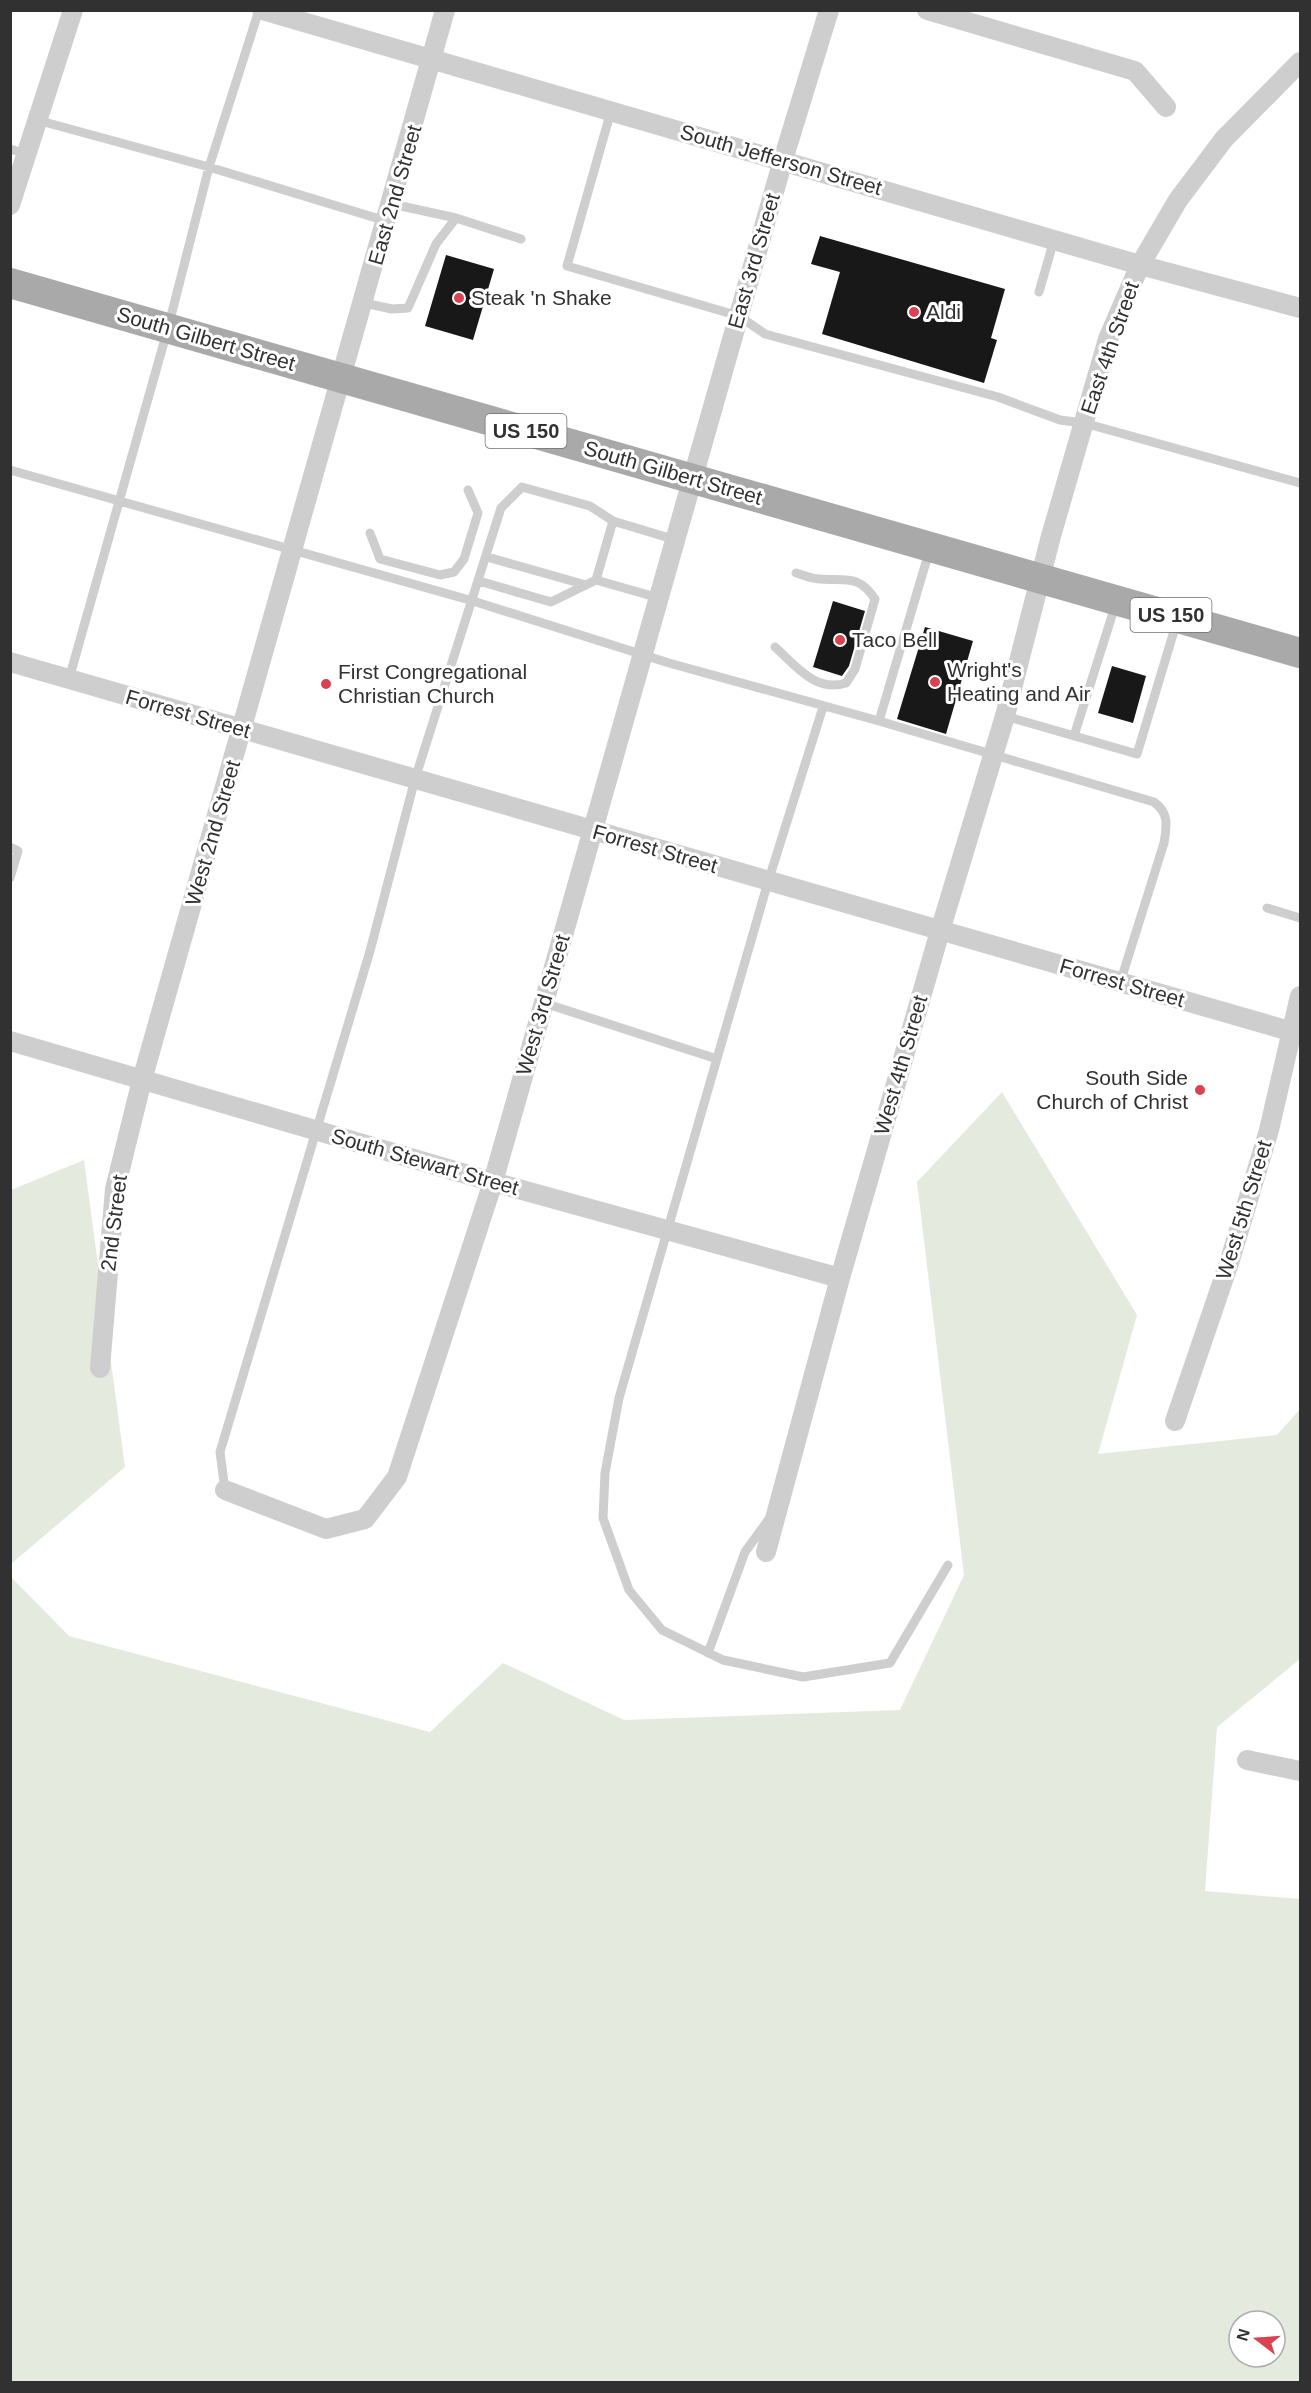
<svg xmlns="http://www.w3.org/2000/svg" width="1311" height="2393" viewBox="0 0 1311 2393" font-family="Arial,sans-serif">
  <rect width="100%" height="100%" fill="#fff"/>
  <path fill="#e4eade" fill-rule="evenodd" d="M1002,1092l135,223 -39,139 179,-19 23,-26v250l-83,68 -12,164 95,8v483h-1289v-805l58,59 361,96 73,-69 121,57 276,-10 64,-135 -47,-393zM1239,2321h36v36h-36z
    M84,1160l41,307 -114,97v-374z"/>
  <path fill="#181818" d="M820,236l185,53 -14,49 6,2 -13,43 -162,-49 18,-62 -29,-8z
    M446,255l48,14 -21,71 -48,-14z
    M833,601l32,10 -16,55 -7,10 -29,-9z
    M925,627l48,14 -27,93 -49,-15z
    M1112,666l34,10 -13,47 -35,-10z"/>
  <g fill="none" stroke-linecap="round" stroke-linejoin="round">
    <path stroke="#cecece" stroke-width="9" d="M611,111l-44,155 172,50 26,18 233,63 62,23 24,3 216,60
      M37,120l172,47 177,54
      M10,149l17,5
      M392,204l64,14 65,21
      M1039,292l15,-52
      M364,303l28,6 16,-1 28,-64 20,-26
      M10,470l463,131 196,62 210,58 275,81c15,11 13,23 10,41l-44,140
      M613,521l-17,59 63,18
      M370,533l10,26 60,16 14,-3 10,-13 14,-46 -10,-23
      M487,557l99,28
      M479,581l72,21 45,-22
      M775,647c21,19 41,46 71,36l9,-14 20,-70c-17,-25 -29,-18 -55,-20 -8,0 -16,-4 -24,-6
      M69,679l99,-351 41,-161 50,-157
      M823,707l-55,175 -149,516 -14,75 -2,45 26,72 33,40 61,30 80,17 87,-14 58,-98
      M1005,716l132,38 40,-133
      M879,721l50,-169
      M1074,736l42,-133
      M10,847l8,4 -8,27
      M1267,908l33,10
      M544,1003l173,56
      M225,1490l-5,-38 150,-501 45,-172 86,-271 21,-21 68,19 23,15 63,19
      M708,1653l37,-101 24,-33"/>
    <path stroke="#cecece" stroke-width="20" d="M262,10l878,255 160,43
      M927,10l208,61 31,36
      M10,205l63,-195
      M10,662l1290,372
      M10,1041l483,141 347,96
      M100,1368l15,-179 27,-109 303,-1070
      M1175,1421l55,-161 39,-130 31,-134
      M225,1490l101,39 39,-10 32,-42 96,-295 290,-1022 46,-150
      M766,1552l74,-274 100,-347 65,-215 46,-180 57,-197 32,-74 38,-65 46,-61 76,-77
      M1247,1760l53,11"/>
    <path stroke="#a9a9a9" stroke-width="30" d="M10,283l1290,370"/>
  </g>
  <g fill="#d94250" stroke="#fff" stroke-width="2">
    <circle cx="459" cy="298" r="6"/>
    <circle cx="914" cy="312" r="6"/>
    <circle cx="840" cy="640" r="6"/>
    <circle cx="935" cy="682" r="6"/>
    <circle cx="326" cy="684" r="6"/>
    <circle cx="1200" cy="1090" r="6"/>
  </g>
  <g text-anchor="middle" stroke-width="6" stroke-linejoin="round" paint-order="stroke">
    <g fill="#fff" stroke="#6f6f6f" stroke-width="1.5">
      <rect x="485.5" y="414" width="81" height="34" rx="4.5"/>
      <rect x="1130.5" y="598" width="81" height="34" rx="4.5"/>
    </g>
    <g font-size="20" font-weight="bold" fill="#313131">
      <text x="526" y="438">US 150</text>
      <text x="1171" y="622">US 150</text>
    </g>
    <g font-size="21" fill="#313131" stroke="#fff">
      <text transform="translate(781 160) rotate(16)" y="7">South Jefferson Street</text>
      <text transform="translate(395 195) rotate(-74)" y="7">East 2nd Street</text>
      <text transform="translate(754 261) rotate(-74)" y="7">East 3rd Street</text>
      <text transform="translate(206 339) rotate(16)" y="7">South Gilbert Street</text>
      <text transform="translate(1110 348) rotate(-71)" y="7">East 4th Street</text>
      <text transform="translate(673 473) rotate(16)" y="7">South Gilbert Street</text>
      <text transform="translate(188 714) rotate(16)" y="7">Forrest Street</text>
      <text transform="translate(213 833) rotate(-74)" y="7">West 2nd Street</text>
      <text transform="translate(655 849) rotate(16)" y="7">Forrest Street</text>
      <text transform="translate(1122 983) rotate(16)" y="7">Forrest Street</text>
      <text transform="translate(543 1005) rotate(-74)" y="7">West 3rd Street</text>
      <text transform="translate(901 1065) rotate(-74)" y="7">West 4th Street</text>
      <text transform="translate(425 1162) rotate(16)" y="7">South Stewart Street</text>
      <text transform="translate(1244 1210) rotate(-73)" y="7">West 5th Street</text>
      <text transform="translate(114 1223) rotate(-83)" y="7">2nd Street</text>
    </g>
    <g font-size="21" fill="#313131" stroke="#fff" text-anchor="start">
      <text x="471" y="305">Steak 'n Shake</text>
      <text x="926" y="319">Aldi</text>
      <text x="852" y="647">Taco Bell</text>
      <text x="947" y="677">Wright's<tspan x="947" dy="24">Heating and Air</tspan></text>
      <text x="338" y="679">First Congregational<tspan x="338" dy="24">Christian Church</tspan></text>
      <text x="1188" y="1085" text-anchor="end">South Side<tspan x="1188" dy="24">Church of Christ</tspan></text>
    </g>
  </g>
  <rect width="1311" height="2393" fill="none" stroke="#313131" stroke-width="24"/>
  <g transform="translate(1257 2339) rotate(287)"><circle r="28" fill="#ffffff" stroke="#adadad" stroke-width="1.5"/>
  <path d="M0-4.5L10 22L0 15L-10 22Z" fill="#d94250"/>
  <text y="-9" font-size="16" font-weight="bold" text-anchor="middle" fill="#313131">N</text>
  </g>
</svg>
